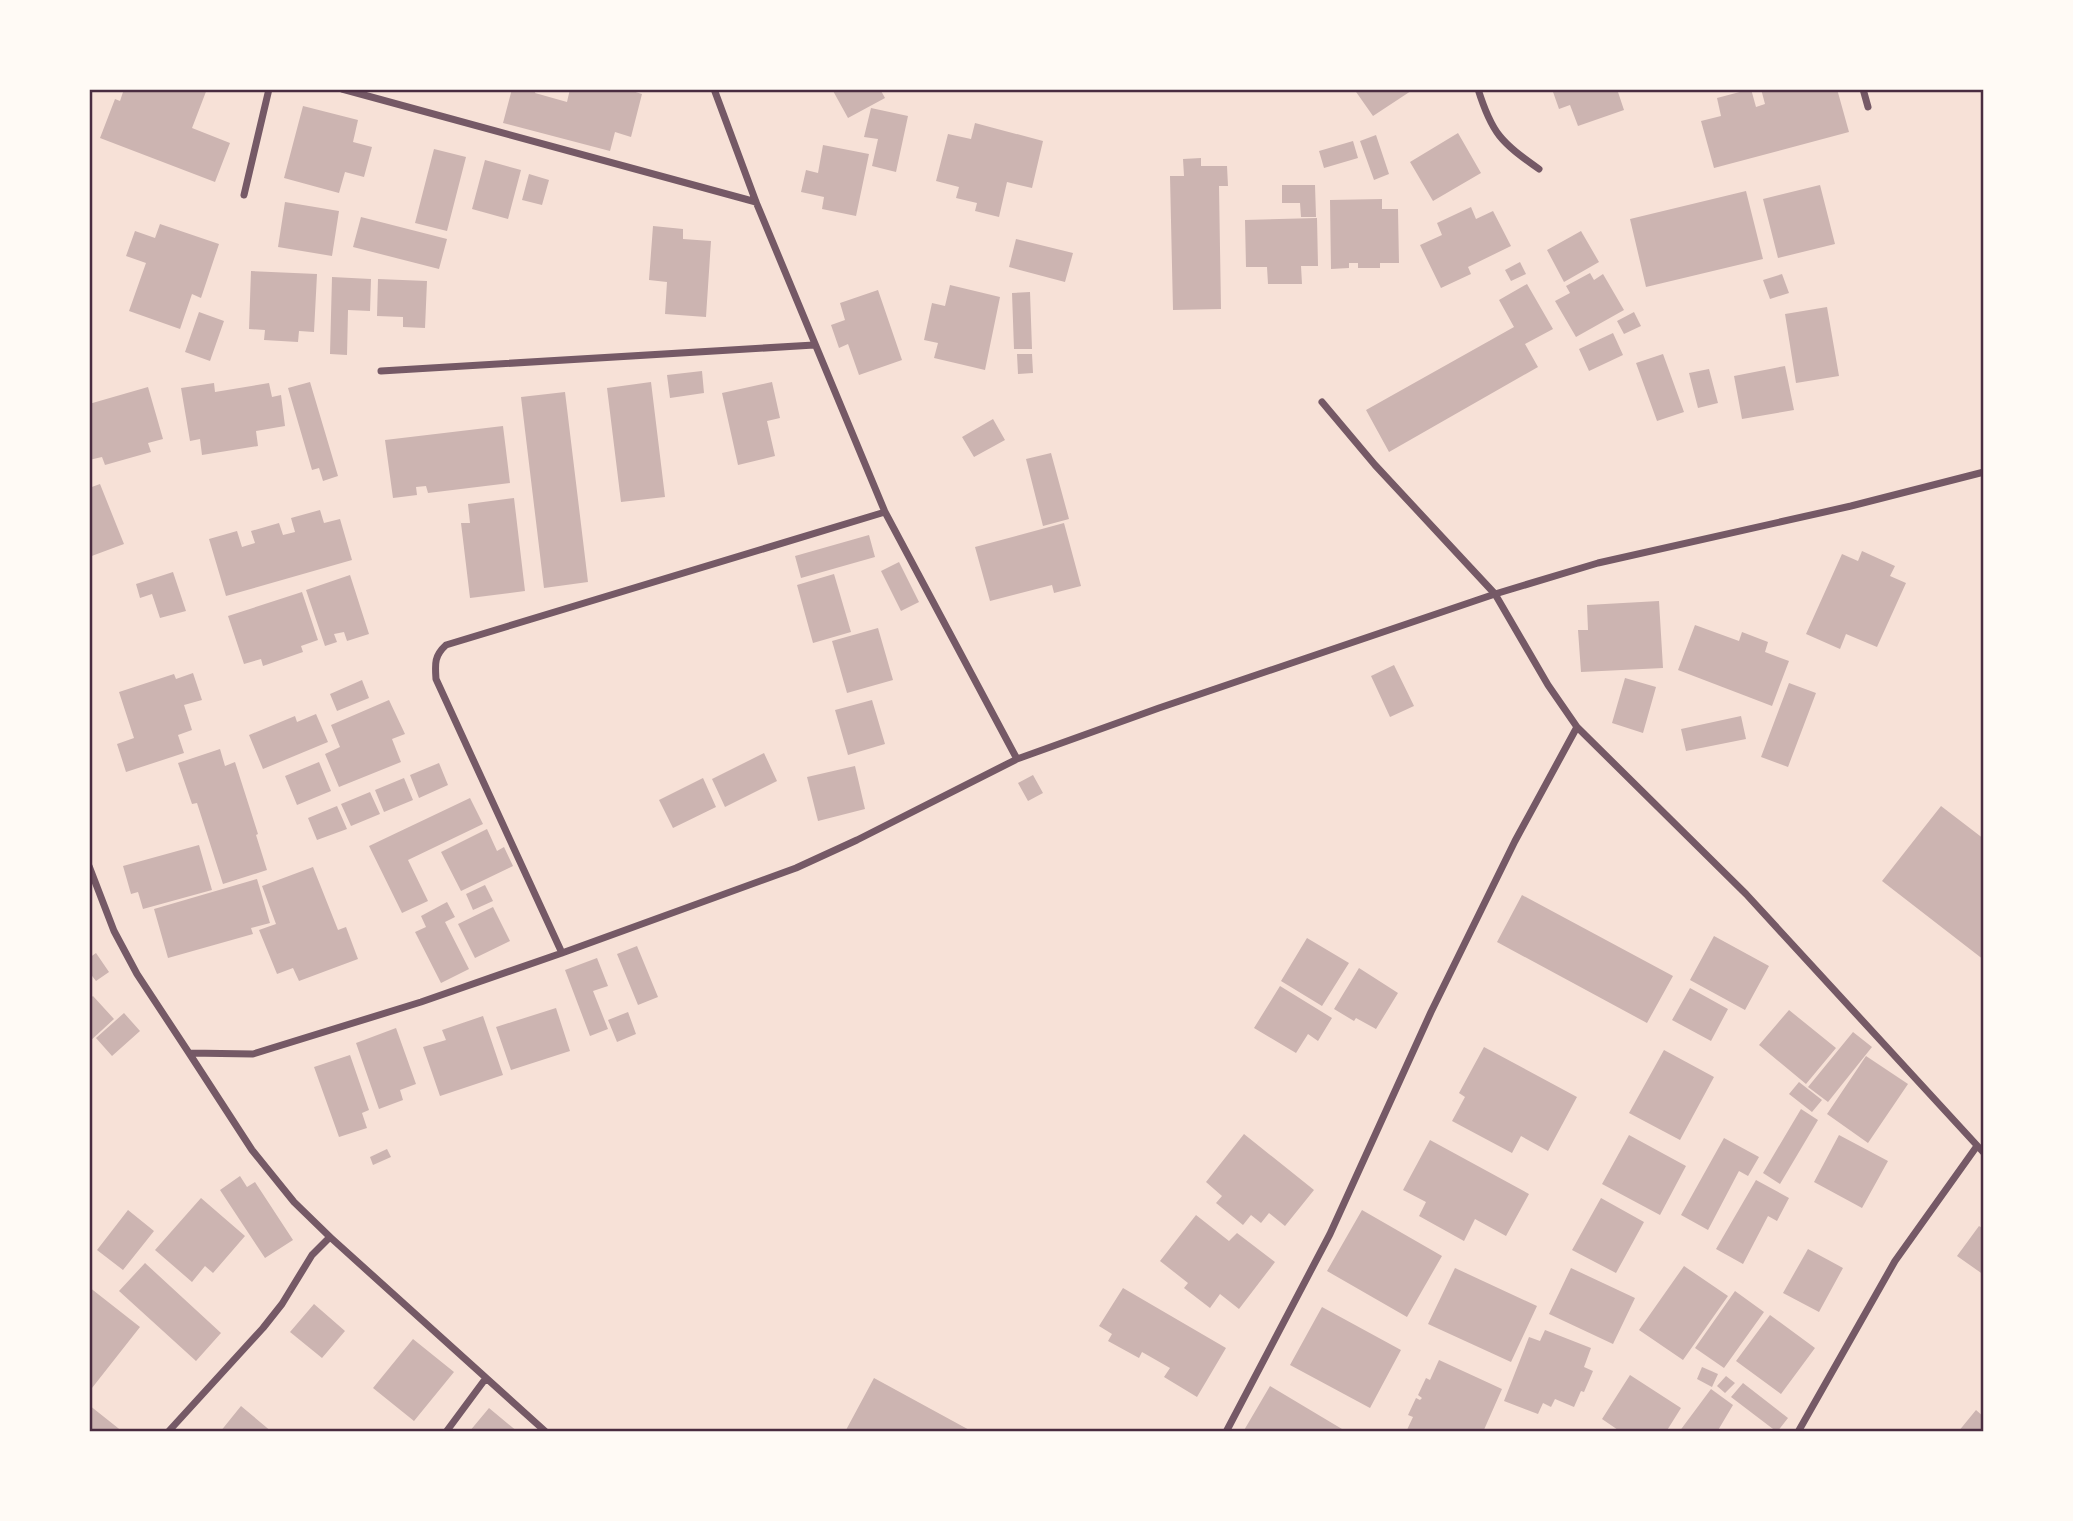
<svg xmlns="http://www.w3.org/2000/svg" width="2073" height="1521" viewBox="0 0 2073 1521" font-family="Quicksand,sans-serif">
  <rect width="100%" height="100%" fill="#f7e1d7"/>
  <path fill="#ccb4b1" d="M124,89h83l-15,39 38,15 -15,39 -115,-44 15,-39 5,2z
    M512,89h24l-1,4 32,9 3,-13h56l16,5 -11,43 -16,-5 -5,19 -107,-28z
    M832,89h48l5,9 -37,20z
    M1354,89h60l-41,27z
    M1552,89h65l7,21 -46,16 -8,-21 -11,4z
    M1751,89l5,18 9,-3 -4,-15h76l12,43 -135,36 -13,-47 20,-5 -4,-18z
    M303,106l55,14 -5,22 19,5 -8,30 -19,-5 -6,21 -55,-15z
    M871,108l37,8 -12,56 -24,-6 6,-27 -14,-2z
    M975,123l68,18 -11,47 -25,-6 -8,35 -24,-6 2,-8 -21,-5 3,-11 -23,-6 12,-47 23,5z
    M1458,133l23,40 -48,28 -23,-39z
    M1376,135l13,39 -15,6 -14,-39z
    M1353,141l5,17 -34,10 -5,-17z
    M823,145l46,9 -13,62 -34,-7 2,-12 -23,-5 5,-22 12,3z
    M434,149l32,8 -19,74 -32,-8z
    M1201,158v8h26l1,20h-9l2,123 -48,1 -3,-134h14l-1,-17z
    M485,160l36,10 -13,49 -36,-10z
    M529,174l20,6 -7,25 -20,-5z
    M1282,185h33l1,32h-15l-1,-14h-18z
    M1820,185l15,59 -57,14 -15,-59z
    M1746,191l17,68 -117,28 -16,-68z
    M1382,199v10h16l1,54h-19v5h-22v-5h-9v5l-18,1 -1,-69z
    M285,202l54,9 -7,45 -54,-9z
    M1471,207l5,12 17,-8 18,35 -43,21 3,7 -30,14 -21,-43 22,-10 -5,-12z
    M361,217l86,22 -8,30 -86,-22z
    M1317,218l1,48h-17l1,18h-34l-1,-17h-21l-1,-47z
    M160,224l59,20 -18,54 -9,-4 -12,35 -51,-18 17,-48 -20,-7 9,-25 20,7z
    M653,226l30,3v10l28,2 -5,76 -41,-3 2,-32 -18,-2z
    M1581,231l18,31 -35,20 -17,-32z
    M1016,239l57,14 -8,29 -56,-15z
    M1520,262l6,12 -15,7 -6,-11z
    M251,271l66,3 -3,58 -15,-1 -1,11 -34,-2 1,-10 -16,-1z
    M1590,273l4,7 9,-6 21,36 -48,27 -21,-36 15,-8 -4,-7z
    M1782,274l7,19 -19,6 -7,-19z
    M332,277l39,2 -1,32 -22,-1 -1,45 -17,-1z
    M378,279l49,2 -2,47 -22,-1v-10l-26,-1z
    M1527,284l26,45 -28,15 13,23 -149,85 -23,-42 148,-83 -15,-27z
    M950,285l50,12 -15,73 -51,-12 4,-15 -14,-3 8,-37 13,3z
    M878,290l24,70 -43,15 -11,-31 -9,4 -8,-23 14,-5 -5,-17z
    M1030,292l2,57h-18l-2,-56z
    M1827,307l12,69 -43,7 -11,-69z
    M199,312l25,9 -14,40 -25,-9z
    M1634,312l7,14 -17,8 -7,-13z
    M1613,333l10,22 -34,16 -10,-22z
    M1017,354h15l1,19 -15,1z
    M1663,354l21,58 -27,9 -21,-58z
    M1785,366l9,44 -52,9 -8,-43z
    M1709,369l9,34 -20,5 -9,-35z
    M702,371l2,22 -34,5 -3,-23z
    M310,382l28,94 -15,5 -4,-13 -7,2 -24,-82z
    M651,382l14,115 -44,5 -14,-114z
    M772,382l8,36 -13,3 8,35 -37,9 -16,-72z
    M214,383l1,9 54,-9 3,14 9,-2 4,31 -29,5 2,15 -56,9 -2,-16 -10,2 -9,-53z
    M148,387l15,52 -15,4 3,9 -46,13 -3,-8 -13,3v-56z
    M565,392l23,190 -44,6 -23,-191z
    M993,419l12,21 -31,17 -12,-20z
    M503,426l7,57 -82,10 -2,-7 -10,1 1,8 -24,3 -8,-58z
    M1051,453l18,66 -26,7 -17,-67z
    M100,484l24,60 -35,13v-69z
    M514,498l11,93 -55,7 -9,-75h9l-2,-19z
    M320,510l4,13 16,-4 12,41 -126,36 -17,-57 28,-8 5,16 13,-4 -4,-12 28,-8 4,12 12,-3 -4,-14z
    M1064,523l17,63 -27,7 -2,-8 -62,16 -15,-54z
    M869,535l6,22 -74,21 -6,-22z
    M1862,551l33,15 -5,10 16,7 -29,64 -31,-13 -6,15 -34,-15 36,-80 16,7z
    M899,562l20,40 -18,9 -20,-40z
    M173,572l13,39 -26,7 -8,-24 -12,4 -4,-14z
    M834,574l17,58 -38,11 -16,-58z
    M350,575l19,59 -22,7 -3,-9 -10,2 3,8 -12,4 -19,-56z
    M302,592l16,48 -17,6 2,6 -40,14 -2,-7 -17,5 -16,-48z
    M1659,601l4,67 -82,4 -3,-42h10l-1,-25z
    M1695,625l44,16 3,-9 26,10 -3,10 24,9 -17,45 -94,-36z
    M878,628l15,52 -46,13 -15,-52z
    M1394,665l20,41 -24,11 -19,-41z
    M193,673l9,27 -18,5 8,25 -14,5 6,18 -58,19 -9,-28 17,-6 -15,-46 55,-18 2,5z
    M1625,678l31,9 -13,46 -31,-10z
    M362,680l7,18 -32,13 -7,-17z
    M1789,683l27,10 -28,74 -27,-10z
    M389,700l16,34 -13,5 9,23 -62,25 -14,-33 15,-7 -9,-22z
    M872,700l13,44 -37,11 -13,-45z
    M316,714l12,28 -65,27 -14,-34 46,-19 2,6z
    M1741,716l5,23 -60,12 -5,-22z
    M220,749l5,17 10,-4 23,72 -2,1 11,35 -44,14 -26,-81 -5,1 -14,-41z
    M764,753l13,28 -52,26 -13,-28z
    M319,762l12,29 -34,14 -12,-29z
    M439,763l9,22 -29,13 -9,-23z
    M855,766l10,43 -47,12 -11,-44z
    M1033,775l10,18 -15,8 -10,-18z
    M404,778l9,22 -29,12 -9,-22z
    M703,778l13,29 -43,21 -14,-28z
    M370,792l10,22 -29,12 -10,-22z
    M470,798l13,26 -75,36 20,41 -26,12 -33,-67z
    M337,806l10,23 -30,11 -9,-22z
    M1941,806l43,33v121l-102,-79z
    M487,829l10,22 7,-4 9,19 -52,25 -20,-39z
    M199,845l13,45 -69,19 -5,-17 -7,2 -8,-28z
    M313,867l25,63 8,-3 12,32 -59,22 -6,-13 -16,6 -18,-44 17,-6 -14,-38z
    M257,879l13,44 -19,5 2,6 -85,24 -14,-49z
    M485,885l8,16 -20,9 -7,-16z
    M1522,895l151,81 -26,47 -150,-81z
    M447,902l8,15 -10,5 24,47 -28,14 -26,-51 11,-5 -5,-11z
    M493,907l17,34 -35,17 -17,-34z
    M1714,936l55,30 -24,44 -55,-30z
    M1307,938l42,25 -27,43 -41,-25z
    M637,946l21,51 -20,8 -21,-51z
    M96,953l13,19 -13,9 -7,-9v-14z
    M597,958l11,28 -15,5 15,38 -18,7 -25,-66z
    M1359,968l39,25 -22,36 -20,-11 -2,3 -20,-12z
    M1280,986l52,32 -14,23 -10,-7 -12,19 -42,-25z
    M1690,988l38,21 -17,32 -39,-21z
    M93,996l21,23 -25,23v-43z
    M556,1008l14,43 -59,19 -15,-43z
    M1789,1010l47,38 -30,36 -47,-39z
    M628,1012l8,22 -19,8 -9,-22z
    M124,1013l16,18 -28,25 -16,-18z
    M483,1016l20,59 -63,21 -17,-49 23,-7 -4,-10z
    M396,1028l20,56 -16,6 3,10 -24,9 -23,-66z
    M1853,1032l19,15 -44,55 -20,-15z
    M1484,1047l93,50 -29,54 -27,-15 -9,17 -60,-32 13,-24 -6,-4z
    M1664,1050l50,27 -34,63 -51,-27z
    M350,1055l19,55 -7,3 5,15 -28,9 -25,-70z
    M1866,1056l42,28 -40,59 -41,-29z
    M1799,1082l23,18 -10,12 -23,-18z
    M1801,1109l17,11 -38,64 -17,-11z
    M1244,1134l70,56 -29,36 -16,-13 -8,10 -10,-8 -8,10 -27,-22 6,-7 -16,-14z
    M1629,1135l57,31 -26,49 -58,-31z
    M1839,1135l49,26 -26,47 -48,-26z
    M1724,1138l35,19 -11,19 -9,-5 -31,59 -27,-15z
    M1430,1140l99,54 -23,42 -31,-17 -11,22 -45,-25 7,-14 -23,-12z
    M387,1149l4,8 -18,8 -3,-8z
    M240,1176l7,11 8,-5 38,58 -28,18 -45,-68z
    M1756,1180l33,18 -12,23 -9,-5 -25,48 -27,-15z
    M201,1198l44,38 -32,37 -8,-7 -13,16 -37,-32z
    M1601,1198l43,24 -28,51 -44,-23z
    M128,1210l26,21 -31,39 -26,-20z
    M1362,1210l80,46 -35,61 -80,-46z
    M1196,1215l33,26 8,-8 38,29 -36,47 -19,-15 -10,14 -26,-20 4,-5 -28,-22z
    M1979,1226l5,3v46l-27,-19z
    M1808,1249l35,19 -24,44 -36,-19z
    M145,1263l76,70 -25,28 -77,-70z
    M1684,1266l44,30 -45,64 -44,-30z
    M1455,1268l82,38 -26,56 -83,-38z
    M1571,1268l64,30 -22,46 -64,-30z
    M89,1287l51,40 -48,61 -3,-2z
    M1123,1288l103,60 -29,49 -33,-20 6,-9 -28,-16 -3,6 -31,-17 4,-7 -13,-8z
    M1735,1291l29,21 -40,56 -29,-20z
    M314,1304l31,27 -23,27 -32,-26z
    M1322,1307l79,43 -31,58 -80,-43z
    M1770,1315l45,33 -34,46 -45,-33z
    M1545,1330l46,18 -7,19 9,4 -9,21 -3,-1 -7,16 -19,-8 -4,8 -8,-4 -5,11 -34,-13 25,-64 11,4z
    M413,1339l41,33 -40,49 -41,-33z
    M1439,1360l63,29 -19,43h-77l7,-15 -5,-2 8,-17 4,2 2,-2 -4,-3 8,-17 4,2z
    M1702,1367l16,7 -6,13 -15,-8z
    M1630,1375l51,33 -15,24h-45l-19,-13z
    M1726,1376l9,7 -10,10 -8,-7z
    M874,1378l99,54h-123l-4,-2z
    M1743,1383l45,35 -11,14 -46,-35z
    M1270,1386l77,46h-104z
    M1711,1389l22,16 -16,27h-38z
    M89,1405l34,27h-34z
    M241,1406l31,26h-52z
    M489,1408l29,24h-49z
    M1976,1410l8,7v15h-26z"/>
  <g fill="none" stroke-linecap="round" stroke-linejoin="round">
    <path stroke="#755966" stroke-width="7" d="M342,89l414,113
      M714,89l42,113 129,310 132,247
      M1478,89c14,45 23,53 61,80
      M1863,89l5,18
      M244,195l25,-106
      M381,371l433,-26
      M1322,402l53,63 120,129 53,91 29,42 169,167 238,259
      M89,866l25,65 23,43 52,79 64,1 168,-52 141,-49 234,-85 61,-28 160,-81 142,-51 336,-114 103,-31 253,-57 133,-34
      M562,953l-126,-274c-1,-15 -2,-23 10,-34l439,-133
      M189,1053l63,97 42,52 36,35 216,195
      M168,1432l95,-104 19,-24 30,-49 18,-18
      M446,1432l40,-54
      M1226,1432l104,-198 101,-222 84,-171 62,-114
      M1798,1432l97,-171 82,-115"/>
  </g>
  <rect width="2073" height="1521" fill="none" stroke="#fffaf5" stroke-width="182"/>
  <rect x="91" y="91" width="1891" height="1339" fill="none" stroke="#4a2c40" stroke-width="2.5"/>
</svg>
